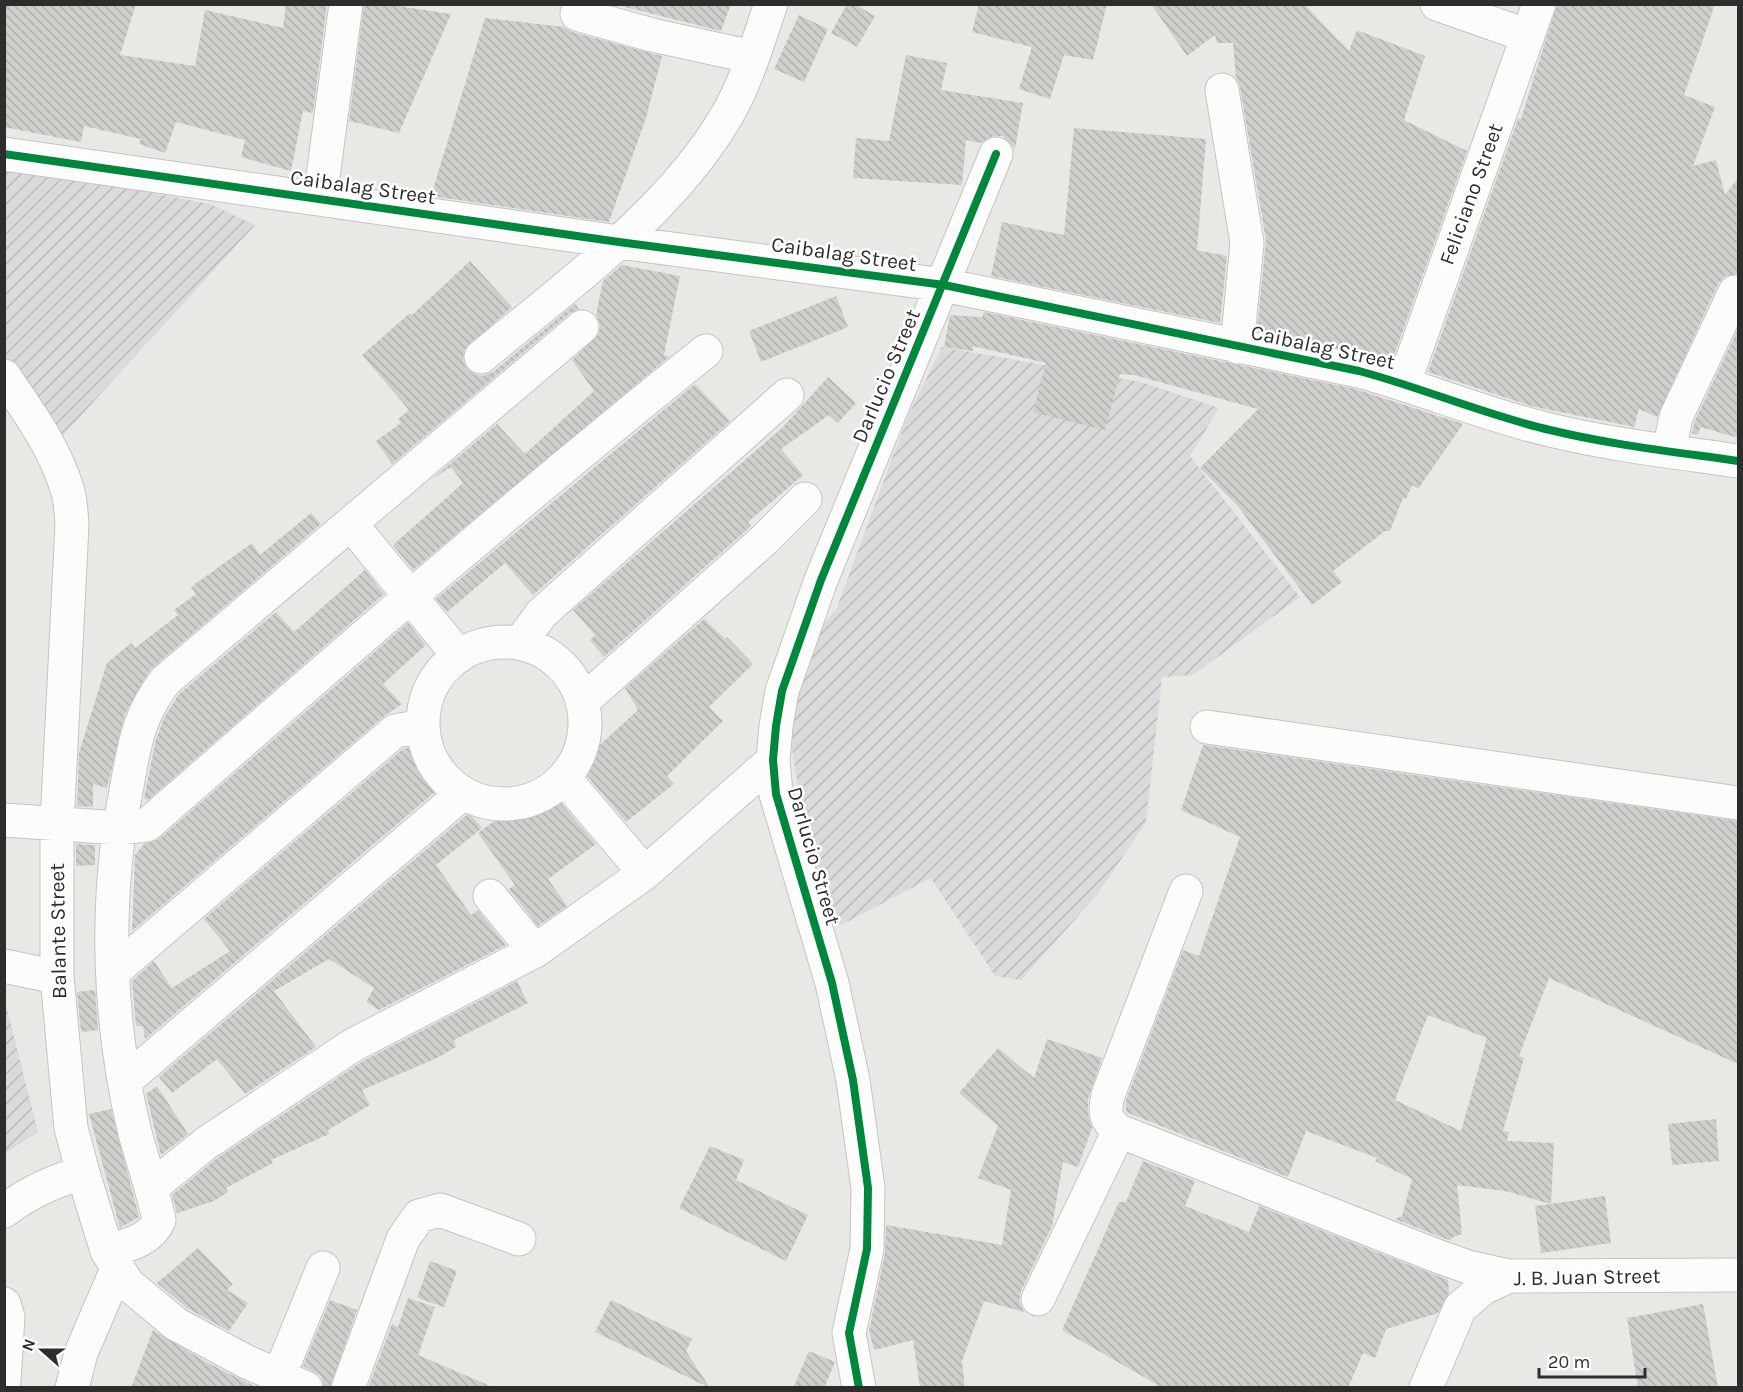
<svg xmlns="http://www.w3.org/2000/svg" width="1743" height="1392" viewBox="0 0 1743 1392" font-family="Karla,sans-serif">
  <defs>
    <pattern id="industrial-furrows" width="10" height="10" patternUnits="userSpaceOnUse" patternTransform="scale(1.5)"><rect width="10" height="10" fill="#dbd9db"/><path d="M-1 1l2-2M0 10L10 0M9 11l2-2" fill="none" stroke="#bcbbbc"/></pattern>
    <pattern id="building-back-hatch" width="6" height="6" patternUnits="userSpaceOnUse" patternTransform="scale(1.5)"><rect width="6" height="6" fill="#cfceca"/><path d="M-1 5l2 2M0 0l6 6M5-1l2 2" fill="none" stroke="#b2b1ae"/></pattern>
  </defs>
  <rect width="100%" height="100%" fill="#eae8e4"/>
  <path fill="url(#industrial-furrows)" d="M4,168l25,1 181,35 45,21 -200,219 -50,-75z
    M942,347l199,35 78,26 -29,48 110,141 -107,78 -31,2 -16,145 -49,73 -76,85 -26,-4 -64,-98 -92,48 -22,-52 -14,-58 -15,-91 22,-88 26,-27 71,-192z
    M5,1001l33,131 -33,21h-1z"/>
  <path fill="url(#building-back-hatch)" fill-rule="evenodd" d="M4,4h132l-16,51 75,11 10,-56 78,18 3,-24h41l-14,109 -10,-2 -12,60 -50,-14 4,-17 -69,-18 -11,31 -26,-9 2,-5 -57,-13 -3,16 -77,-15z
    M364,4h21l66,10 -52,119 -50,-12z
    M613,4h118l-10,27z
    M847,4h7l21,12 -18,31 -26,-14z
    M979,4h128l-14,56 -29,-5 -14,44 -31,-10 13,-42 -60,-15z
    M1151,4h153l45,47 8,-21 68,26 -21,64 63,31 -75,210 -135,-30 9,-91 -26,-153 -4,-9 -3,-35h-16l-2,-8 -28,21z
    M1557,4h158l-31,91 31,12 -22,59 23,-6 9,35 13,-17v96l-13,2 -7,8 -61,133 -18,-8 -5,18 -103,-21 -103,-34 90,-253h3z
    M799,15l29,14 -24,53 -30,-13z
    M485,18l79,9 8,5 90,24 -16,62 -37,104 -178,-26z
    M906,55l41,8 -6,27 82,13 -8,46 -12,-13h-10l-12,7 -15,-3 -4,45 -109,-7 3,-40 33,3z
    M1074,128l132,11 -9,111 30,6 -7,67 -229,-47 11,-54 62,13z
    M470,261l42,46 -48,43 -1,11 4,8 7,5 9,2 10,-4 82,-68 4,5 -9,4 -178,151 -16,-23 25,-18 -3,-4 11,-9 -47,-55 48,-42 2,2z
    M622,265l58,11 -16,79 5,2 -256,213 -20,-25 70,-62 -12,-16 -19,12 65,-55 28,30 69,-63 -22,-31 27,-26 1,-10 -4,-9 7,-34z
    M836,296l12,31 -87,35 -12,-31z
    M984,312l371,77 108,35 -45,65 -6,-4 -6,14 -3,-1 -13,33h-5l-52,40 9,11 -30,23 -75,-100 -37,-37 58,-59 -124,-34 -14,-1 -15,56 -72,-18 13,-49 -73,-17v5l-29,-4 6,-32 32,2z
    M1738,329v109l-37,-11 -4,8 -5,-2 2,-10z
    M828,377l28,26 -18,20 -9,-8 -48,34 22,26 -55,47 3,4 -147,131 -14,-17 5,-5 -22,-25 210,-183z
    M695,384l35,37 -197,174 -28,-32 -58,49 -11,-13z
    M311,513l10,11 -171,146 -25,44 -18,74 -14,-4v23l-16,-1 2,-53 28,-90 24,-20 4,5 43,-33 -4,-5 22,-16 -5,-7 61,-44 8,12z
    M365,570l19,24 -236,206 -4,-2 12,-59 9,-23 14,-22 97,-82 18,20z
    M704,619l21,20 2,-2 26,27 -44,43 14,14 -56,55 7,8 -48,38 -48,-57 60,-55 -13,-22z
    M408,623l18,22 -43,39 19,20 -19,13 -251,214 3,-76 9,-11 15,-5z
    M1203,745l535,76v243l-189,-86 -30,78 5,2 -21,73 6,1 -2,9 47,2 -3,61 54,-8 6,47 -70,10 -6,-47 16,-2 -46,-13 -48,-6 5,49 -11,4v3l-56,-22 7,-3 10,-37 -37,-18 2,-3 -71,-27 -18,46 -162,-65v-12l57,-150 16,6 41,-119 -59,-27zM1428,1015l59,23 -26,93 -66,-31z
    M408,748l35,37 -298,254 -2,-13h-7l-4,-45 22,-20 18,27 58,-37 -26,-32 199,-170z
    M554,795l42,49 -48,35 19,27 -29,20 -29,-37 6,-4 -37,-52 34,-25 8,11z
    M469,813l13,15 -46,37 35,50 7,-5 28,35 -127,65 -13,-8 8,-14 -45,-29 -55,32 42,56 -71,47 -28,-35 -45,34 -13,-16z
    M76,844l19,1v20l-19,1z
    M517,981l11,22 -74,37 2,7 -19,11 -75,32 8,15 -42,25 1,4 -58,26 2,3 -47,25 2,4 -14,9 -37,12 -5,-18 44,-36 147,-98z
    M95,990l3,40 -17,2 -4,-40z
    M1047,1039l55,19 -14,41v15l4,14 -14,39 -15,-5 -11,64 -31,65 -2,10 5,11 -40,-11 -22,60 3,27h-45l-7,-48 -39,10 -5,-19 16,-78 1,-28 116,20 9,-55 -33,-12 20,-52 -39,-33 39,-45 36,30z
    M157,1086l31,48 -27,21 -15,-61z
    M111,1109l28,108 -19,11 -31,-114z
    M1716,1119l3,42 -47,4 -4,-41z
    M710,1146l34,14 -8,20 72,35 -22,46 -107,-53z
    M1143,1161l52,20 -10,25 64,26 10,-26 189,74 1,13 -11,20 -52,16 -11,29 -12,-5 -15,35h-185l-101,-58 57,-128h7z
    M198,1248l35,36 -6,6 21,13 -19,28 -42,-23 -30,-25z
    M430,1261l27,10 -13,36 -27,-9z
    M408,1298l27,9 -17,48 77,33h-127l24,-64 6,3z
    M330,1300l27,10 -27,78h-6l-3,-12 -18,-10z
    M611,1300l81,39 -6,12 24,37 -115,-56z
    M1703,1304l15,84h-80l-11,-70z
    M153,1330l53,32 52,26h-127z
    M809,1351l26,11 -11,26h-31z"/>
  <g fill="none" stroke-linecap="round" stroke-linejoin="round">
    <defs>
      <path id="minor" d="M1437,4l91,32
        M577,14l75,21 101,22
        M1222,90l25,153 -10,104
        M4,154l615,88 325,43 415,86c64,17 126,44 191,59 62,15 125,22 188,31
        M320,199l26,-195
        M481,357c84,-70 191,-146 246,-242 20,-34 31,-74 44,-111
        M4,376c25,36 52,74 64,116 3,10 3,22 4,33l-15,299v153l14,151 12,45 24,78 21,33 48,40 71,38 59,26
        M1404,383l135,-379
        M1669,451l7,-34 59,-125
        M351,524l108,132
        M423 723a81 81 0 1 1 162 0a81 81 0 1 1-162 0Z
        M520,643l21,-29 246,-219
        M582,702l182,-162 41,-41
        M1207,727l531,76
        M564,778l81,95
        M4,820l115,8 28,-3c184,-161 368,-321 559,-474
        M1186,891l-78,204c-4,18 -3,25 11,36l318,125 31,11 41,9
        M490,896l45,55
        M4,966l53,11
        M113,972l282,-241 27,-5
        M125,1081l337,-287
        M152,1187l53,-43 148,-99 182,-94 110,-78 128,-113
        M4,1211c25,-19 49,-30 79,-38
        M107,1251c21,-6 43,-10 52,-31 -6,-29 -16,-58 -24,-87 -27,-111 -31,-231 -9,-342 8,-44 11,-73 39,-110l417,-354
        M1038,1299l81,-168
        M4,1304l4,13 -4,64
        M279,1376l44,-108
        M72,1388l9,-35 36,-84
        M348,1388l55,-149 16,-23 21,-6 79,29
        M859,1388l-10,-55 18,-84 1,-61 -15,-108 -21,-97 -56,-189 -3,-34 3,-34 6,-35 39,-111 175,-426
        M1426,1388l34,-80 23,-20 26,-12 229,-1"/>
    </defs>
    <use href="#minor" stroke="#c4c4c4" stroke-width="35"/>
    <use href="#minor" stroke="#fcfcfb" stroke-width="33"/>
    <defs>
      <path id="cycleway" d="M4,154l615,88 325,43 415,86c64,17 126,44 191,59 62,15 125,22 188,31
        M859,1388l-10,-55 18,-84 1,-61 -15,-108 -21,-97 -56,-189 -3,-34 3,-34 6,-35 39,-111 175,-426"/>
    </defs>
    <use href="#cycleway" stroke="#fff" stroke-width="11"/>
    <use href="#cycleway" stroke="#00873e" stroke-width="8"/>
  </g>
  <g text-anchor="middle" stroke-width="5" stroke-linejoin="round" paint-order="stroke">
    <g font-size="21" fill="#2d2d2d" stroke="#fff">
      <text transform="translate(363 187) rotate(8)" y="7">Caibalag Street</text>
      <text transform="translate(1471 194) rotate(-70)" y="7">Feliciano Street</text>
      <text transform="translate(844 254) rotate(8)" y="7">Caibalag Street</text>
      <text transform="translate(1323 347) rotate(12)" y="7">Caibalag Street</text>
      <text transform="translate(886 376) rotate(-67)" y="7">Darlucio Street</text>
      <text transform="translate(814 856) rotate(74)" y="7">Darlucio Street</text>
      <text transform="translate(58 931) rotate(-91)" y="7">Balante Street</text>
      <text transform="translate(1587 1277) rotate(-1)" y="7">J. B. Juan Street</text>
    </g>
  </g>
  <rect width="1743" height="1392" fill="none" stroke="#2d2d2d" stroke-width="12"/>
  <g transform="translate(42 1350) rotate(291)" stroke="#ffffff" stroke-width="4.5" paint-order="stroke">
  <path d="M0-4.5L10 22L0 15L-10 22Z" fill="#2d2d2d"/>
  <text y="-9" font-size="16" font-weight="bold" text-anchor="middle" fill="#2d2d2d">N</text>
  </g>
  <path d="M1539 1368v9h106v-9" fill="none" stroke="#2d2d2d" stroke-width="3"/>
  <text x="1548" y="1368" font-size="18" fill="#2d2d2d" stroke="#ffffff" stroke-width="4.5" paint-order="stroke">20 m</text>
</svg>
